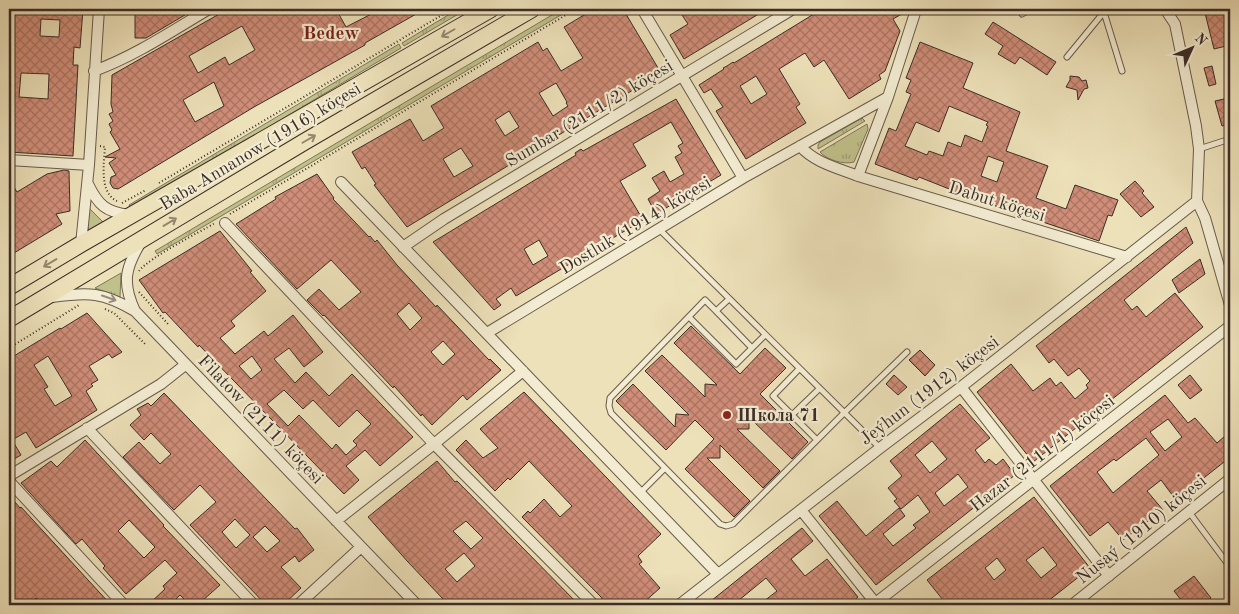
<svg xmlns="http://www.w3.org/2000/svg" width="1239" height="614" viewBox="0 0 1239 614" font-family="'Old Standard TT',serif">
  <defs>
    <pattern id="grass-tufts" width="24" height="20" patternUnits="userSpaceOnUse" patternTransform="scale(1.25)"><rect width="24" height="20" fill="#c0c08a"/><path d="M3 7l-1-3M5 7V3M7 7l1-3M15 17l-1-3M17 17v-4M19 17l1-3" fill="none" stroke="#9d9c71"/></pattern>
    <pattern id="building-cross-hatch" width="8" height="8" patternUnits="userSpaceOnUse" patternTransform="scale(1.25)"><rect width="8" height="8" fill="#d08d78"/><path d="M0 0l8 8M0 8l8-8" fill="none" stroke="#aa7462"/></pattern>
  </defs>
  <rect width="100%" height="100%" fill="#ede1b9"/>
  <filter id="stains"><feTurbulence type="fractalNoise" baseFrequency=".004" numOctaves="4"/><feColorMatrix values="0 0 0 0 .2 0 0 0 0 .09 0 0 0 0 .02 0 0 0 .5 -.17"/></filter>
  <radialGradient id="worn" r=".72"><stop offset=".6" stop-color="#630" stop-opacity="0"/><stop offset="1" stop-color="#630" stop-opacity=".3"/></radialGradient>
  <path fill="url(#grass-tufts)" stroke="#7e7659" d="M458,9h9l-63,37 -2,-3z
    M562,9h9l-414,245 -2,-3z
    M399,44l2,4 -270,161 -2,-4z
    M862,118l3,3 -47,28v-4l2,-3z
    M867,124l1,5 -14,33c-10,3 -27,-2 -34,-10z
    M89,208l15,15 -15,8 -1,-4z
    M121,273l-1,24 -25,-9z"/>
  <path fill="url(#building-cross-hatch)" stroke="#3c2d28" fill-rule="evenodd" d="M9,9h74l-3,39 -6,-1 -1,18h5l-5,91 -64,-4v-28h3l2,-27h-5zM41,19l19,1 -1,17 -19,-1zM21,73l28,1 -1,25 -29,-2z
    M135,9h60l-49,29h-11z
    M228,9h108l10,18 35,-18h44l-60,34v2l-111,62 -136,82 -5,-1 -3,-5 1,-6 5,-2 -7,-12 7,-5 -11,-1 15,-8 -10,-17 2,-2 -3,-6 4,-3 -4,-7 4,-2 -2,-8 1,-29zM242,26l13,24 -26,15 -4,-8 -27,16 -9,-17zM214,82l10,24 -29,16 -12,-22z
    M594,9h29l38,64 -254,154 -33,-42 2,-1 -11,-17 -3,2 -10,-17 58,-33 13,22 21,-13 -13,-22 107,-64 5,9 4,-3 14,23 22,-13 -19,-31zM556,83l11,19 -1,1 2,3 -15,10 -14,-23zM509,111l10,16 -14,9 -10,-16zM461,148l12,18 -19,11 -11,-18z
    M678,9h21l3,5 9,-5h56l-83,50 -14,-24 18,-11z
    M822,9h84l1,2 -14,8 7,12 -15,40 -6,4 2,4 -32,20 -25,-39 -10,7 -9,-14 -26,16 21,35 -4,3 10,16 -60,36 -30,-48 7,-4 -12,-18 -7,4 -5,-8 25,-16 -1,-1 4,-2 6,-4 1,1zM756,76l11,18 -16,10 -11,-18z
    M1204,9h19l7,29v7l-16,4z
    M993,22l63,40 -9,13 -27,-18 -5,7 -17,-10 5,-8 -18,-12z
    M920,42l53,21 -10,25 57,24 -14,39 42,15 -12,32 30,11 9,-24 43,15 -6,16 -4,-1 -9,26 -127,-43 -53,-21 -2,3 -42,-16 14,-36 7,3 15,-37 -5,-2 5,-12 -5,-2zM949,106l39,16 -2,3 2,1 -6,16 -17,-7 -4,12 -13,-5 -5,14 -14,-5 -2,4 -22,-9 11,-24 23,10zM988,156l16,6 -7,20 -16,-6z
    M1212,66l4,18 -7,2 -5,-18z
    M1070,76l9,1 3,4 4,-1 2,8 -4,1 -6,11 -1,-10 -11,-3 4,-7z
    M676,99l45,76 -65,39 -8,-15 12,-8 -8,-13 12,-7 6,11 14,-8 -9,-17 7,-4 -4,-7 5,-3 -12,-21 -38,22 13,22 -26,15 23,39 -127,76 -5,-8 -15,11 5,6 -7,5 -61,-68 143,-87 -1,-2 6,-4 2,2zM539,240l9,16 -15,9 -9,-16z
    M1224,99l6,25 -8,2 -7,-25z
    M64,170l5,1 1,40 -14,3 6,10 -53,32v-77l8,13 30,-18z
    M317,174l17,24 -1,1 21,22 15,16 1,-1 5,6 2,-2 20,25 39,42 1,-2 52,55 1,-1 11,11 -34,30 -4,-5 -31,30 -10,-11 -1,2 -27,-30 -1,2 -69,-73 -1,1 -16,-16 12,-11 20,21 22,-18 -30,-32 -34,29 -61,-65 40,-25 -1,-2zM409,303l13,15 -12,12 -13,-16zM443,341l12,13 -12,11 -12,-13z
    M1135,181l9,10 -2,2 12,14 -13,10 -21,-23z
    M1186,227l7,16 -69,57 8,10 5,-4 9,11 29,-24 28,34 -170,135 -56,-70 34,-28 22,27 17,-13 6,8 5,-4 14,17 13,-11 -2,-3 4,-4 -11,-13 -11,8 -14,-17 -5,4 -13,-17z
    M220,231l32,40 -2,1 16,19 -35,30 4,5 -15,12 15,16 29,-23 4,5 25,-21 30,37 -19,15 -15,-19 -15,11 21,24 11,-11 23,24 23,-22 61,63 -33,29 -15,-16 -19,16 13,14 -15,14 -145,-149 -1,2 -33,-35 -2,1 -24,-33zM252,356l10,14 -11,9 -12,-13zM284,390l19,19 10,-9 26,27 18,-17 14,14 -18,17 4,4 -11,10 -10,-11 -4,5 -33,-34 -11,11 -21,-22z
    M1200,259l5,15 -26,19 -7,-13z
    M87,313l35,39 -10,6 -3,-4 -20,12 9,14 -7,4 2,2 -7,5 11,19 -61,38 -10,-16 -14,8 9,15 -12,7v-103l51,-31 1,1zM48,356l24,40 -17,10 -11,-17 4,-2 -14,-22z
    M691,326l49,48 25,-26 21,20 -26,26 48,48 -16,17 -43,-42v12h-12l43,42 -17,17 -43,-43v13h-13l43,43 -16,16 -49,-48 29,-30 -19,-19 -29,30 -50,-49 17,-17 42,43 1,-13 13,1 -44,-44 17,-16 43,42v-13l12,1 -43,-42z
    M920,350l15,15 -10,11 -16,-16z
    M894,375l13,12 -9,8 -12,-11z
    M1190,375l12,15 -12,9 -12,-14z
    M524,392l137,142 -23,22 4,6 -3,2 21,24 -18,16 -1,-2 -4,3h-31l-5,-8 -79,-80 6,-6 2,2 14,-14 16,18 12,-11 -43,-45 -19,19 -2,-2 -13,13 -39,-41 10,-10 17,18 15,-10 -18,-19z
    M164,393l131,136 2,-1 17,22 -15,12 -4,-6 -14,11 20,21 -18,17h-17l-76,-80 26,-23 -16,-17 -26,25 -51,-53 16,-15 21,22 11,-10 -20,-21 -7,7 -14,-15 11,-10 -4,-6 11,-6 3,3zM235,519l15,16 -14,13 -14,-16zM265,526l15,15 -13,11 -14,-15z
    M1165,395l23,28 7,-5 22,25 8,-7 5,6v7l-5,4 4,5 -53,42 -15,-20 -14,11 16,19 -40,30 -15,-18 -18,14 -40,-50zM1168,419l14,18 -17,14 -15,-19zM1146,438l13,17 -46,38 -16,-21 17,-13 2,2z
    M960,404l30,34 -15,12 10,13 4,-4 7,6 7,-6 12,16 -139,110 -57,-69 18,-15 29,35 33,-28 6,8 -22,18 10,12 23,-18 -3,-3 17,-13 -12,-17 -17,14 -7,-8 3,-2 -9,-11 14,-12 -12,-15zM932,441l15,18 -17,14 -15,-18zM958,474l10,13 -24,19 -9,-13z
    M85,440l79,85 -1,1 57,59 -18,16 4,4h-16l-10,-10 -10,10h-22l17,-16 -2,-3 14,-13 -12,-13 -39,34 -23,-26 2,-2 -23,-27 -6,5 -55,-61 30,-22 6,6zM129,520l26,27 -11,11 -26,-27z
    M437,461l18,21 2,-1 122,124h-30l-3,-3 -4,3h-93l-5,-5 -36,-38 -40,-45zM466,521l17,17 -12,11 -18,-18zM464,553l11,13 -18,16 -12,-13z
    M9,495l11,13 1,-1 90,98h-69l-6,-7 -8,7h-19z
    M1034,497l56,71 -47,37h-96l-20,-25zM1043,547l14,18 -16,13 -15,-18zM997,558l9,12 -12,10 -9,-12z
    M802,528l11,13 -22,18 14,17 22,-17 31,38 -9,8h-90l18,-14 -11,-13 -33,27h-27z
    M1194,576l17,22 -9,7h-17l-11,-14z"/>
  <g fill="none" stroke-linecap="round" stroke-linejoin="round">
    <defs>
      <path id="service" d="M1103,9l19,62
        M1022,14l9,-5
        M1067,57l37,-45
        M1199,149l31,-10
        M659,229l221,219
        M729,299l-13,12 -11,-11 -95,98 -1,8 2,7 109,111 6,2 7,-2 111,-111 63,-61
        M716,311l36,37
        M689,317l47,47 29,-29
        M799,369l-26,27 44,44
        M792,415l27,-26
        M641,492l24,-24
        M1189,512l41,55"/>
      <path id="minor" d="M642,9l101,169
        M1165,9l10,15 21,102 3,23 -2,52 8,17 25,87
        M94,71c41,-15 78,-40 115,-62
        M800,146c15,17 38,22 58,30l269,81
        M9,160l80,5
        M858,176l30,-79 27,-84 -2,-4
        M341,182l377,392
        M88,184c10,21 18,28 41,31
        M225,223l209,221 160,161
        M141,242c-16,26 -19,41 -6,69l282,294
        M81,244l8,-79 10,-156
        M403,247l41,-28 349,-210
        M52,297c37,-5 51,-5 83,14
        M487,333l256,-155 145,-81
        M961,387l148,189
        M87,428l167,177
        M9,476l152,-92 24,-19
        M9,481l115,124
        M801,510l76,95
        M336,521l98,-77 89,-73
        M298,605l63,-58
        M679,605l201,-157 81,-61 236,-186
        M873,605l357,-279
        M1072,605l158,-126"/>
      <path id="primary" d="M9,287l72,-43 410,-235
        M9,319l295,-177 228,-133"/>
    </defs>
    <use href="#service" stroke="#685a4c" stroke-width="7"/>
    <use href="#minor" stroke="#685a4c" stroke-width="12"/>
    <use href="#primary" stroke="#3c2d28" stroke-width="18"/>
    <path stroke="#3c2d28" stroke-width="2" stroke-dasharray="1 2.5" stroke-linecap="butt" d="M100,146l5,1c-1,16 -6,46 12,54
      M159,183l293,-174
      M122,203l24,-13
      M230,214l346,-205
      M139,271c11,-14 59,-38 76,-48
      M139,292l29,32
      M105,309l9,4 32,32
      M9,348l70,-43"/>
    <use href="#service" stroke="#f3ecd2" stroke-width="5"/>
    <use href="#minor" stroke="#f3ecd2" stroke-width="10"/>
    <use href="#primary" stroke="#ede1b9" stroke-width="16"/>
  </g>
  <defs><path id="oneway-shaft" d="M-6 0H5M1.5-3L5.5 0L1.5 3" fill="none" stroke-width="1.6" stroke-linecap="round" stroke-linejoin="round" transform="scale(1.25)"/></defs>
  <g stroke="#948770">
    <use href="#oneway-shaft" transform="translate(448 33) rotate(150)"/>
    <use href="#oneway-shaft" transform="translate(309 139) rotate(-30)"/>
    <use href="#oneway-shaft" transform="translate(170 222) rotate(-31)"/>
    <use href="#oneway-shaft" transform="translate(50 263) rotate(149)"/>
  </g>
  <use stroke="#988c7d" href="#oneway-shaft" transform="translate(109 298) rotate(19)"/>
  <circle fill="#8f2418" stroke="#f3ecd2" stroke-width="2" cx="727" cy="415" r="5"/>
  <g text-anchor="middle" stroke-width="4.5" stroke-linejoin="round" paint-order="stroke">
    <g font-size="18" fill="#3c2d28" stroke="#f3ecd2">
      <text transform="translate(589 113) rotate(-31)" y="6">Sumbar (2111/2) köçesi</text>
      <text transform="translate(260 146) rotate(-31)" y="6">Baba Annanow (1916) köçesi</text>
      <text transform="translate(997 201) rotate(17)" y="6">Dabut köçesi</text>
      <text transform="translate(635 225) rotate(-31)" y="6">Dostluk (1914) köçesi</text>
      <text transform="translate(929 390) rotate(-37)" y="6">Jeýhun (1912) köçesi</text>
      <text transform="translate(261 419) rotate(46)" y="6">Filatow (2111) köçesi</text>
      <text transform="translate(1042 453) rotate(-38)" y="6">Hazar (2111/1) köçesi</text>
      <text transform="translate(1141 529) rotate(-39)" y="6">Nusaý (1910) köçesi</text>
    </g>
    <g font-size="18" font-weight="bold" fill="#3c2d28" stroke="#f3ecd2" text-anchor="start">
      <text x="737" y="421">Школа 71</text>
    </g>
    <g font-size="19" font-weight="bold" fill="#7a1f14" stroke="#f3ecd2">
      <text x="331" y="39">Bedew</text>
    </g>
  </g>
  <rect width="1239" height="614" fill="none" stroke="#ede1b9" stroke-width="30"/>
  <rect x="10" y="10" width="1219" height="594" fill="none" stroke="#3c2d28" stroke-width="2.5"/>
  <rect x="15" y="15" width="1209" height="584" fill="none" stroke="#3c2d28"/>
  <g transform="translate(1192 48) rotate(46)" stroke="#f3ecd2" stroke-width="4" paint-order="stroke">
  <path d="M0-4L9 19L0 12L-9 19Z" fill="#3c2d28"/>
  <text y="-8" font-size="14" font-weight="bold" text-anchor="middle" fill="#3c2d28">N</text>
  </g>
  <rect width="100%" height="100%" filter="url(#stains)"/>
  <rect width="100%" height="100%" fill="url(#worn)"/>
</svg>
